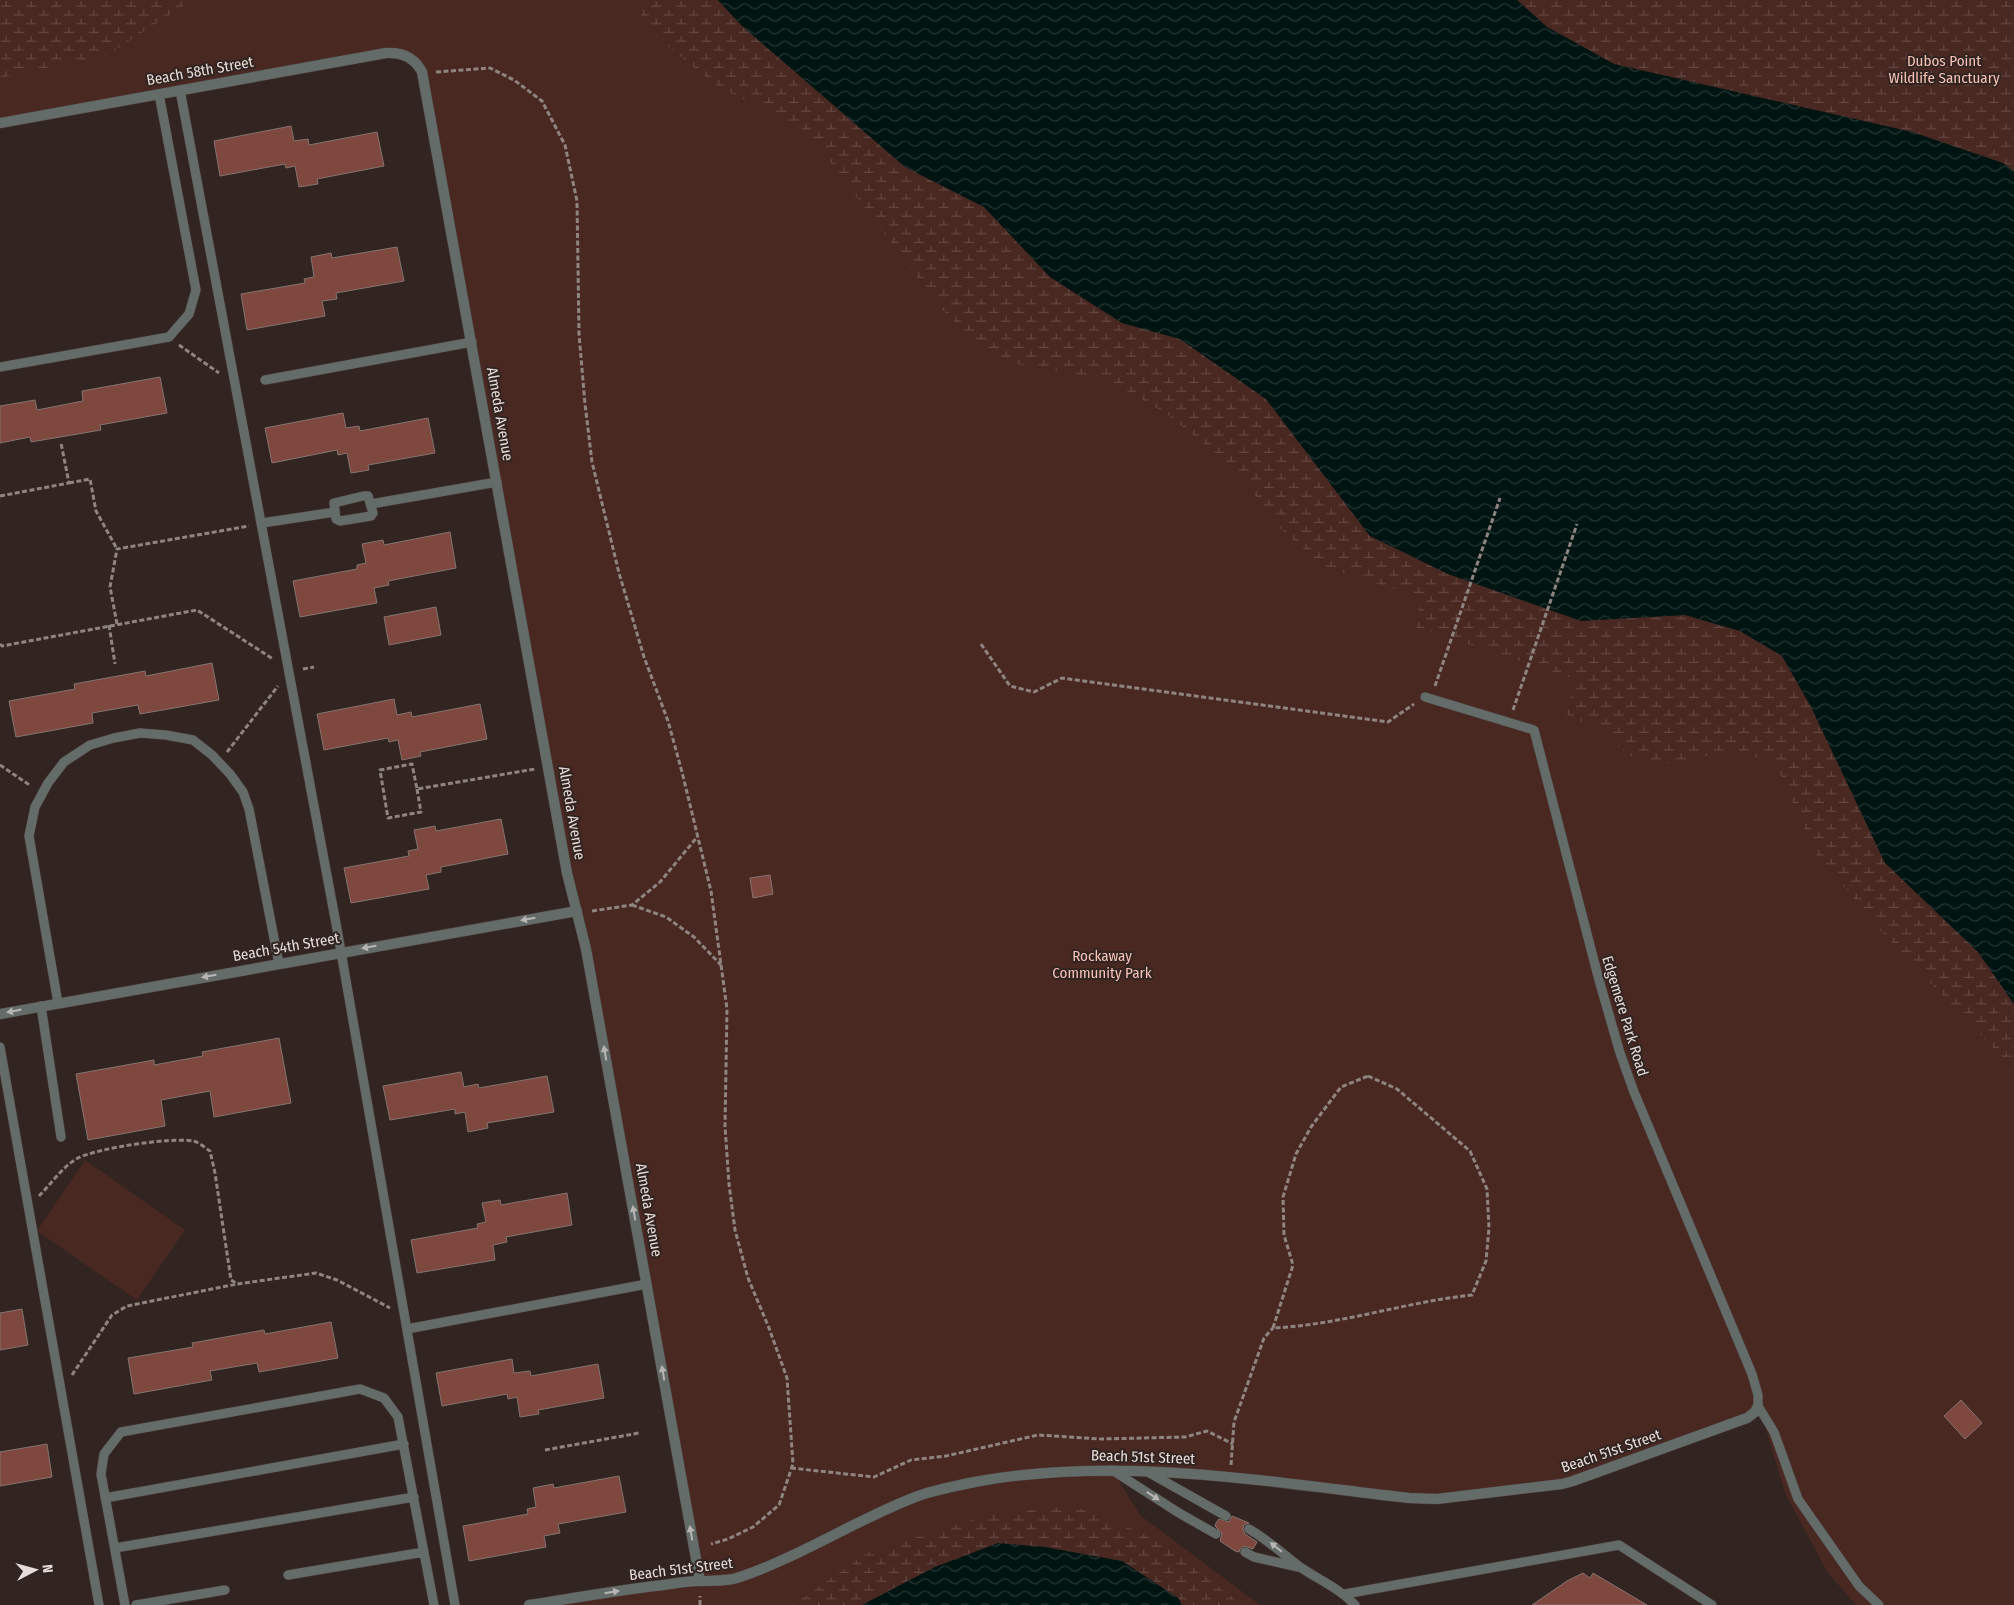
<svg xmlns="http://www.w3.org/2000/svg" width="2014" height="1605" viewBox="0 0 2014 1605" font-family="'Fira Sans Condensed',sans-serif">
  <defs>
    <pattern id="wetland-marsh" width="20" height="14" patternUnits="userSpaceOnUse" patternTransform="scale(1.25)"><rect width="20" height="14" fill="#492822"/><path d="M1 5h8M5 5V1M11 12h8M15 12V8" fill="none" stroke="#634742"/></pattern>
    <pattern id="water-waves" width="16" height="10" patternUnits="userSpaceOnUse" patternTransform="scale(1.25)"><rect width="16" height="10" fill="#001412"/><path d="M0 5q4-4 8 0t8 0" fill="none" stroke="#253634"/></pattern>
  </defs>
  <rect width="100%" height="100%" fill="#322421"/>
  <path fill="#492822" d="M0,0h718l23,25 164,142 79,40 66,70 72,46 248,213 78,38 133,47 104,-6 126,92 203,297v601h-158l-28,-32 -42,-78 -27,-88 -4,5 -182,69 -136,18 -325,-29 28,45 120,90h-78l-4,-7 -243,-31 -73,38h-333l170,-24 -277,-1509 -23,-19 -399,70z
    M85,1160l100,70 -48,70 -100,-69z"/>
  <path fill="url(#wetland-marsh)" d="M0,0h192l-83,54 -109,24z
    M633,0h85l23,25 164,142 79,40 66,70 72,46 58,16 86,60 104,137 78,38 133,47 104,-6 55,16 42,25 29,51 74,156 93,89 36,52v65l-126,-130 -73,-86 -41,-93 -55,-8 -42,13 -48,-9 -23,-23 -42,-20 15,-33 -164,-53 6,-29 -98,-32 -43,-38 -45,-59 -68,-55 -59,-34 -115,-20 -55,-55 -131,-174 -90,-45 -65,-53z
    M1517,0h497v171l-11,-8 -91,-31 -298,-68 -67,-37z
    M1074,1506l85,34 83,65h-60l-4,-7 -56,-37 -77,-14 -47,-4 -63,24 -73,38h-69l74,-52 123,-39z"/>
  <path fill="url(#water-waves)" d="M718,0h799l30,27 67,37 298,68 91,31 11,8v833l-36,-52 -93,-89 -74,-156 -29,-51 -42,-25 -55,-16 -104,6 -133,-47 -78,-38 -104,-137 -86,-60 -58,-16 -72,-46 -66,-70 -79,-40 -164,-142z
    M998,1543l47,4 77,14 56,37 4,7h-320l73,-38z"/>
  <path fill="#7e483e" stroke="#857471" d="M291,126l3,15 14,-2 1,6 68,-13 7,34 -67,13 1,5 -19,3 -4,-21 -9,2 -1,-4 -65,12 -6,-35z
    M397,247l7,34 -68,12 1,6 -15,2 3,15 -78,14 -6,-36 64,-11 -1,-4 10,-2 -3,-20 20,-4 1,5z
    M160,377l7,36 -67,12 1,5 -70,12 -1,-5 -30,6v-37l35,-6 2,10 46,-9 -1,-10z
    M343,413l3,15 13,-2 1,5 68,-13 7,35 -67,12 1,5 -18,3 -4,-20 -9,2 -1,-5 -65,13 -7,-35z
    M450,532l6,36 -68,13 1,4 -15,3 3,15 -77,14 -7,-36 64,-12v-4l9,-2 -4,-19 21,-4 1,5z
    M436,607l5,28 -52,10 -5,-28z
    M212,663l7,37 -79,14 -2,-9 -46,8 1,10 -77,14 -7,-36 66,-12 -1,-5 71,-13 1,5z
    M394,699l3,16 14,-3 1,5 68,-13 7,35 -67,13 1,4 -19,4 -4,-20 -9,2 -1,-4 -64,12 -7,-36z
    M501,819l7,35 -67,13v5l-15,3 3,14 -78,14 -7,-35 65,-12 -1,-5 10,-2 -4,-19 21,-4 1,5z
    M770,875l3,19 -20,4 -3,-20z
    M279,1038l12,65 -77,14 -4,-26 -49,9 4,26 -77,14 -12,-66 78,-14v5l49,-9 -1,-4z
    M461,1072l3,15 14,-3 1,4 68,-12 7,36 -67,11 1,5 -20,4 -3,-20 -10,2v-5l-65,11 -7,-34z
    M567,1193l5,32 -66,12 1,5 -14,3 2,15 -78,13 -6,-33 67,-12 -1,-4 9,-2 -4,-19 18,-3 1,5z
    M22,1309l6,36 -28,5v-37z
    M331,1322l7,36 -79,14 -2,-9 -47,8 2,9 -78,14 -6,-36 65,-11 -1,-4 72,-13 1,4z
    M512,1359l2,14 16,-2 1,5 67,-12 6,34 -66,12 1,4 -19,3 -3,-20 -9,2 -1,-5 -65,12 -6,-33z
    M1961,1400l21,23 -17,16 -21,-23z
    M47,1444l5,33 -52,9v-34z
    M619,1476l7,36 -68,12 2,9 -16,3 2,11 -77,14 -6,-35 65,-12 -1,-5 9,-2 -3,-19 20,-4 1,4z
    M1232,1516l17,7 -5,2 -1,4 2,5 12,8 -4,7 -9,-3 -4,3 -1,3 -4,-1 -15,-10 2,-8 -7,-7 1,-3 3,-4 10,3z
    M1583,1573l7,5 3,-5 54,32h-115l35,-24z"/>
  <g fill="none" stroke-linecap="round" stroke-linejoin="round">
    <defs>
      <path id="service" d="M180,90l157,839 118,676
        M0,367l169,-30 20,-23 7,-24 -37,-196
        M265,380l207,-38
        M363,496h5l5,17 -2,3 -31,5 -4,-2 -2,-16z
        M371,504l126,-22
        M262,523l73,-11
        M1425,697l109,33 65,250 21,73 14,39 118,282 6,21v11l16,26 24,67 61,87 20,19
        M58,1003l-29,-167 6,-29 13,-24 16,-21 26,-17 24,-7 26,-5 26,2 27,5 19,15 18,19 13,18 6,17 30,155
        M41,1006l20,131
        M0,1047l99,558
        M407,1329l240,-45
        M1112,1470l67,43 37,21
        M1146,1471l80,45
        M105,1498l299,-54
        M1249,1529c19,11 34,25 51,38 19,13 39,21 55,38
        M115,1548l299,-51
        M1245,1552l9,5 44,10
        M288,1575l136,-23
        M1345,1594l274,-49 93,60
        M125,1605l-24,-131 3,-20 17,-22 239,-43 24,9 14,19 36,188
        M136,1605l89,-15"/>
      <path id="minor" d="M0,123l386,-70c16,-1 29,5 36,19l145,801 19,76 114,632
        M0,1014l577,-103
        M529,1605c45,-7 90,-15 135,-20 12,-2 24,-4 36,-4 14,-1 26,1 40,-4 62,-21 117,-58 178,-81 20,-7 41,-11 62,-15 143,-25 287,1 429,17l28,1 125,-15 11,-3 174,-63 8,-6 3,-6"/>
    </defs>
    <use href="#service" stroke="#4f413f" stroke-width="10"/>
    <use href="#minor" stroke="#4f413f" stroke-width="11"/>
    <path stroke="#908481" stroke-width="3" stroke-dasharray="5 2.5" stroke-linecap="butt" d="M436,72l54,-4 24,12 28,21 23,44 12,56 2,133 6,70 7,58 27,111 25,84 24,64 14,51 29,119 16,118 -2,117 4,58 6,46 13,48 21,50 18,50 6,86 -14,41 -26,22 -25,12 -17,5
      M179,345l40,28
      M69,483l21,-4 6,32 21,38
      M0,496l69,-13 -8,-40
      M117,624l-7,-37 7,-38 132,-23
      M109,625l6,39
      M0,644l2,2 195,-36 76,49
      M981,644l29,42 24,6 28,-14 326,44 26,-18
      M303,669l11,-2
      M1435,686l65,-188
      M1513,710l64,-186
      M227,752l51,-66
      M0,765l31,21
      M417,789l4,23 -33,6 -8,-48 32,-6 5,25 118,-20
      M632,905l34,12 28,20 27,28
      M592,911l40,-6 28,-23 38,-46
      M1368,1076l29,13 73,62 17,38 2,39 -3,33 -14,34c-67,7 -132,30 -199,33l20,-63 -9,-30 -1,-38 13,-43 15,-27 30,-40z
      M39,1196c12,-12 24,-30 39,-38 20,-10 94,-21 115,-17 6,1 12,7 17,10l5,22 16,107 6,4 79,-11 21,7 53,28
      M72,1375l40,-60 15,-9 110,-22
      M545,1450l94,-17
      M1231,1465l3,-43 30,-84 9,-10
      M791,1468l83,9 37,-17 35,-4 92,-21 63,4 84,-2 22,-6 26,13
      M700,1605v-9"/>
    <use href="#service" stroke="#646c6a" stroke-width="9"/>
    <use href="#minor" stroke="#646c6a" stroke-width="10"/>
  </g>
  <defs><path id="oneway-solid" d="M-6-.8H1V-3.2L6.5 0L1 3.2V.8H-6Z" transform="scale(1.25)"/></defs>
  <g fill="#b8b5b3">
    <use href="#oneway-solid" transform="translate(528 919) rotate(170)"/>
    <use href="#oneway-solid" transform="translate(369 947) rotate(170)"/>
    <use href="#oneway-solid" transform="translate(209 976) rotate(170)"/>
    <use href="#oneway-solid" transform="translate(14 1011) rotate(169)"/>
    <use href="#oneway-solid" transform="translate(605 1053) rotate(-100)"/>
    <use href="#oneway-solid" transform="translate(634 1213) rotate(-100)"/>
    <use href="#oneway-solid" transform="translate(663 1373) rotate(-100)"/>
    <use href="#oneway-solid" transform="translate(1153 1496) rotate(33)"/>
    <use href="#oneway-solid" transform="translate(691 1533) rotate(-100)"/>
    <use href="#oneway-solid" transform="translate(1276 1547) rotate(-141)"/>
    <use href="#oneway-solid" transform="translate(612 1592) rotate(-9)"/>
  </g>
  <g text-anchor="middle" stroke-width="4" stroke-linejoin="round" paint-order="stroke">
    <g font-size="15" fill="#f7c1b6" stroke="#322421">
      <text x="1944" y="66">Dubos Point<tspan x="1944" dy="17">Wildlife Sanctuary</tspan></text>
      <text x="1102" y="961">Rockaway<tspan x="1102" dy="17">Community Park</tspan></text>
    </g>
    <g font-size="15" fill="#e6dcda" stroke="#322421">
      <text transform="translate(200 71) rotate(-10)" y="5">Beach 58th Street</text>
      <text transform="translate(500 414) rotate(80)" y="5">Almeda Avenue</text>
      <text transform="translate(572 813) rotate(80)" y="5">Almeda Avenue</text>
      <text transform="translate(286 947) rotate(-10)" y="5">Beach 54th Street</text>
      <text transform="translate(1625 1016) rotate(73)" y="5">Edgemere Park Road</text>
      <text transform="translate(649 1210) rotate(80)" y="5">Almeda Avenue</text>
      <text transform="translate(1611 1451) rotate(-19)" y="5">Beach 51st Street</text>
      <text transform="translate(1143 1457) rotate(2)" y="5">Beach 51st Street</text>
      <text transform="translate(681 1569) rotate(-7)" y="5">Beach 51st Street</text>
    </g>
  </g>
  <g transform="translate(35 1570) rotate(84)" stroke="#322421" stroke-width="4" paint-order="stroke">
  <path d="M0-4L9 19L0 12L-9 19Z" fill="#e6dcda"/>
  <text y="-8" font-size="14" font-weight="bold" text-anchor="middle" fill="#e6dcda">N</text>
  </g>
</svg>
